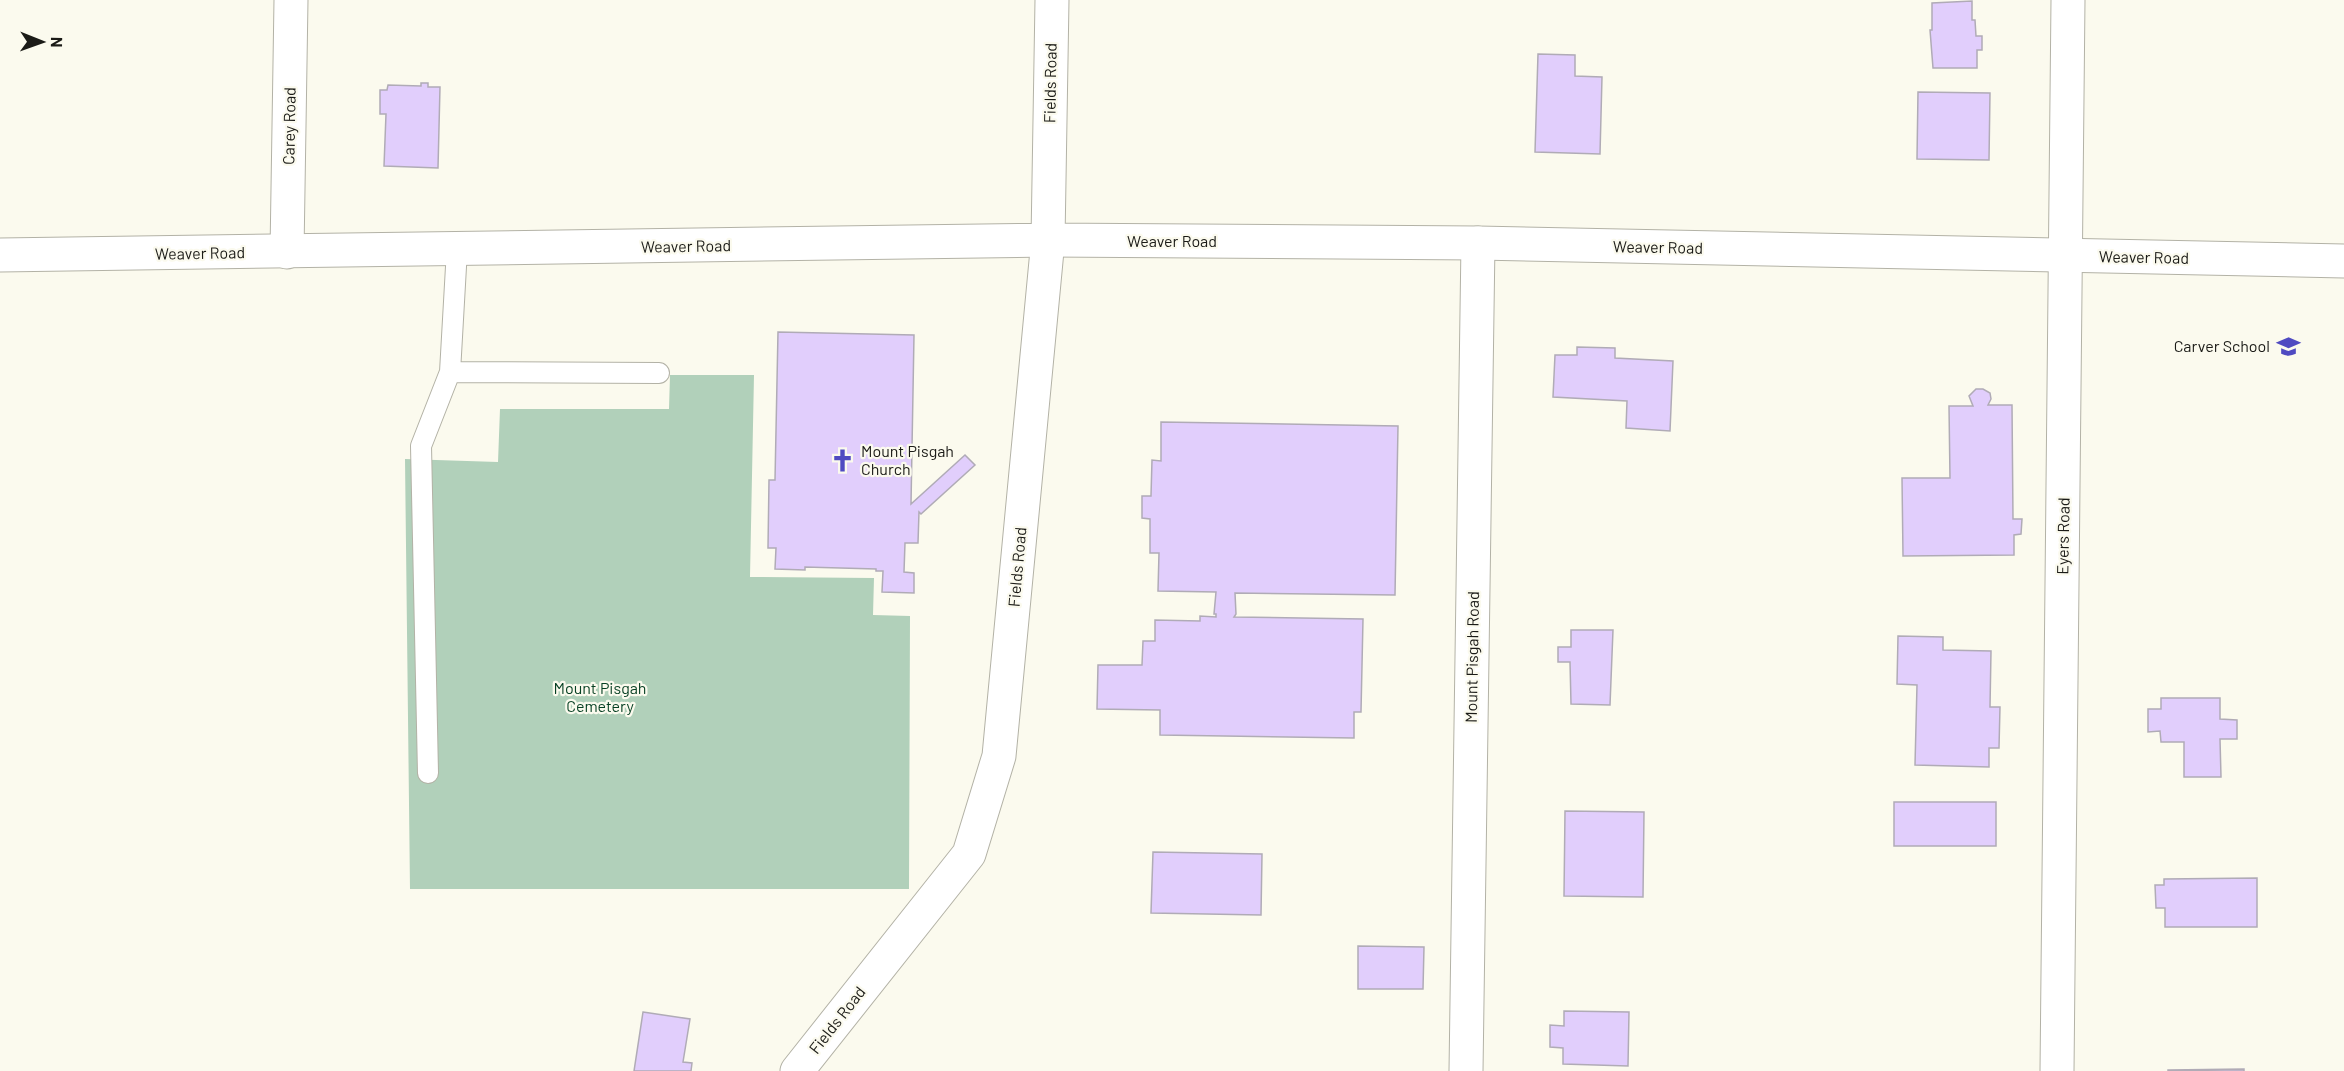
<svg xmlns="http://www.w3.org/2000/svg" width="2344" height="1071" viewBox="0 0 2344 1071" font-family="Barlow,sans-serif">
  <rect width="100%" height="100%" fill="#fbfaee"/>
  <path fill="#b1d0ba" d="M670,375h84l-4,202 124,1 -1,37 37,1 -1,273h-499l-5,-430 93,3 2,-53h169z"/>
  <path fill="#e1cefc" stroke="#b0abb6" stroke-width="1.5" d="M1972,1v19h3l1,16h6v14h-5v18h-44l-3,-38h2v-27z
    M1538,54l37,1v21l27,1 -2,77 -65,-2z
    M421,83h7v4h12l-2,81 -54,-2 2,-52h-6v-24h7l1,-5 33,1z
    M1918,92l72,1 -1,67 -72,-1z
    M778,332l136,3 -3,169 54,-49 10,10 -54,49 -2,-2 -1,31h-13l-1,29 10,1v20l-32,-1 1,-21h-7v-2l-71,-2v3l-30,-1 1,-21h-8l1,-68h6z
    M1577,347l38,1v10l58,3 -3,70 -44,-3 1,-27 -74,-4 2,-42h22z
    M1976,389h7l7,4 1,6 -3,6h24l1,114h9l-1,15 -7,1v20l-111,1 -1,-78h48l-1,-72h24l-4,-10z
    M1161,422l237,4 -3,169 -160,-2 1,21 -2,3 129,2 -2,93h-7v26l-194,-3v-25l-63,-1 1,-44h44l1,-24h12v-21l45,1v-5l16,1v-3h-2l2,-22 -58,-1 1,-38h-9v-34l-8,-1v-22h9l1,-36 9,1z
    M1571,630h42l-3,75 -39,-1 -1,-42h-12v-15h13z
    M1898,636l45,1v13l48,1 -1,56h10l-1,41h-10v19l-74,-2 2,-80 -20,-1z
    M2161,698h59v21l17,1v19h-17l1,38h-37v-35h-23l-1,-11 -12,1v-23h13z
    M1894,802h102v44h-102z
    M1565,811l79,1 -1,85 -79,-1z
    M1153,852l109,2 -1,61 -110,-2z
    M2257,878v49h-92v-19h-9l-1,-23h9v-6z
    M1358,946l66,1 -1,42h-65z
    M1564,1011l65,1 -1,54 -65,-2v-16l-13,-1v-22l14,1z
    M643,1012l47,7 -7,43 9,1 -1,8h-57z
    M2244,1069v2h-76v-1z"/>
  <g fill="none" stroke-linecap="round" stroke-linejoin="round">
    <defs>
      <path id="lane" d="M457,249l-7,123 209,1
        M428,773l-7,-327 29,-74"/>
      <path id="street" d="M287,252l4,-252
        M797,1071l172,-217 30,-98 49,-516
        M1466,1071l12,-828
        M2057,1071l11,-1071"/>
      <path id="secondary" d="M1048,240l4,-240
        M0,255l1048,-15 430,3 866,18"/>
    </defs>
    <use href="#lane" stroke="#b3b2a6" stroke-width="22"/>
    <use href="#street" stroke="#b3b2a6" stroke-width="35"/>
    <use href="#secondary" stroke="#b3b2a6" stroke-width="35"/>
    <use href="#lane" stroke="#fff" stroke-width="20"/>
    <use href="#street" stroke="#fff" stroke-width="33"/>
    <use href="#secondary" stroke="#fff" stroke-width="33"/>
  </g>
  <defs>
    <symbol id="school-bare" viewBox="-9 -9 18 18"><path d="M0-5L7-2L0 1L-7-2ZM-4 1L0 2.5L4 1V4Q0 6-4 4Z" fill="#4f4ac1" stroke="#fbfaee" stroke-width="2.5" paint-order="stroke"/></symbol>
    <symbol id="church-bare" viewBox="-9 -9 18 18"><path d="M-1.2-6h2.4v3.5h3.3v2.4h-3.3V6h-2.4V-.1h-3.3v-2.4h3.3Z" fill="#4f4ac1" stroke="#fbfaee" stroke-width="2.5" paint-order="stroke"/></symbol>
  </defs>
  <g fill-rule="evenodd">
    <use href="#school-bare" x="2272" y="330" width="33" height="33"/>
    <use href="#church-bare" x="826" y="444" width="33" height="33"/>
  </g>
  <g text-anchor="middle" stroke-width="4.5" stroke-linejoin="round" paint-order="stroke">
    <g font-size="16" fill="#1b1b17" stroke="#fbfaee">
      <text transform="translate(1050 83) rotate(-89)" y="6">Fields Road</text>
      <text transform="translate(289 126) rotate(-89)" y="6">Carey Road</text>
      <text x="1172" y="247">Weaver Road</text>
      <text transform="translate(686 246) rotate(-1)" y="6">Weaver Road</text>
      <text transform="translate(1658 247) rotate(1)" y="6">Weaver Road</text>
      <text transform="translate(200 253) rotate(-1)" y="6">Weaver Road</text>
      <text transform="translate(2144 257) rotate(1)" y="6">Weaver Road</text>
      <text transform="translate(2063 536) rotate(-89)" y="6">Eyers Road</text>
      <text transform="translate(1017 567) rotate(-85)" y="6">Fields Road</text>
      <text transform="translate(1472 657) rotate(-89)" y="6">Mount Pisgah Road</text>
      <text transform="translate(837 1020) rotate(-52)" y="6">Fields Road</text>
    </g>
    <g font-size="16" fill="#1b1b17" stroke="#fbfaee" text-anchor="end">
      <text x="2270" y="352">Carver School</text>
      <text x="861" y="457" text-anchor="start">Mount Pisgah<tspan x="861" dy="18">Church</tspan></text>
    </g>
    <g font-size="16" fill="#053f22" stroke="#fbfaee">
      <text x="600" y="694">Mount Pisgah<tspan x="600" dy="18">Cemetery</tspan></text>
    </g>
  </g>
  <g transform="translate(42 42) rotate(91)" stroke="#fbfaee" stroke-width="4.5" paint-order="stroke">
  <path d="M0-4.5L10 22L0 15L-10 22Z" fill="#1b1b17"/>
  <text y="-9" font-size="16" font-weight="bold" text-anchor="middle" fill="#1b1b17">N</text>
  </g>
</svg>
